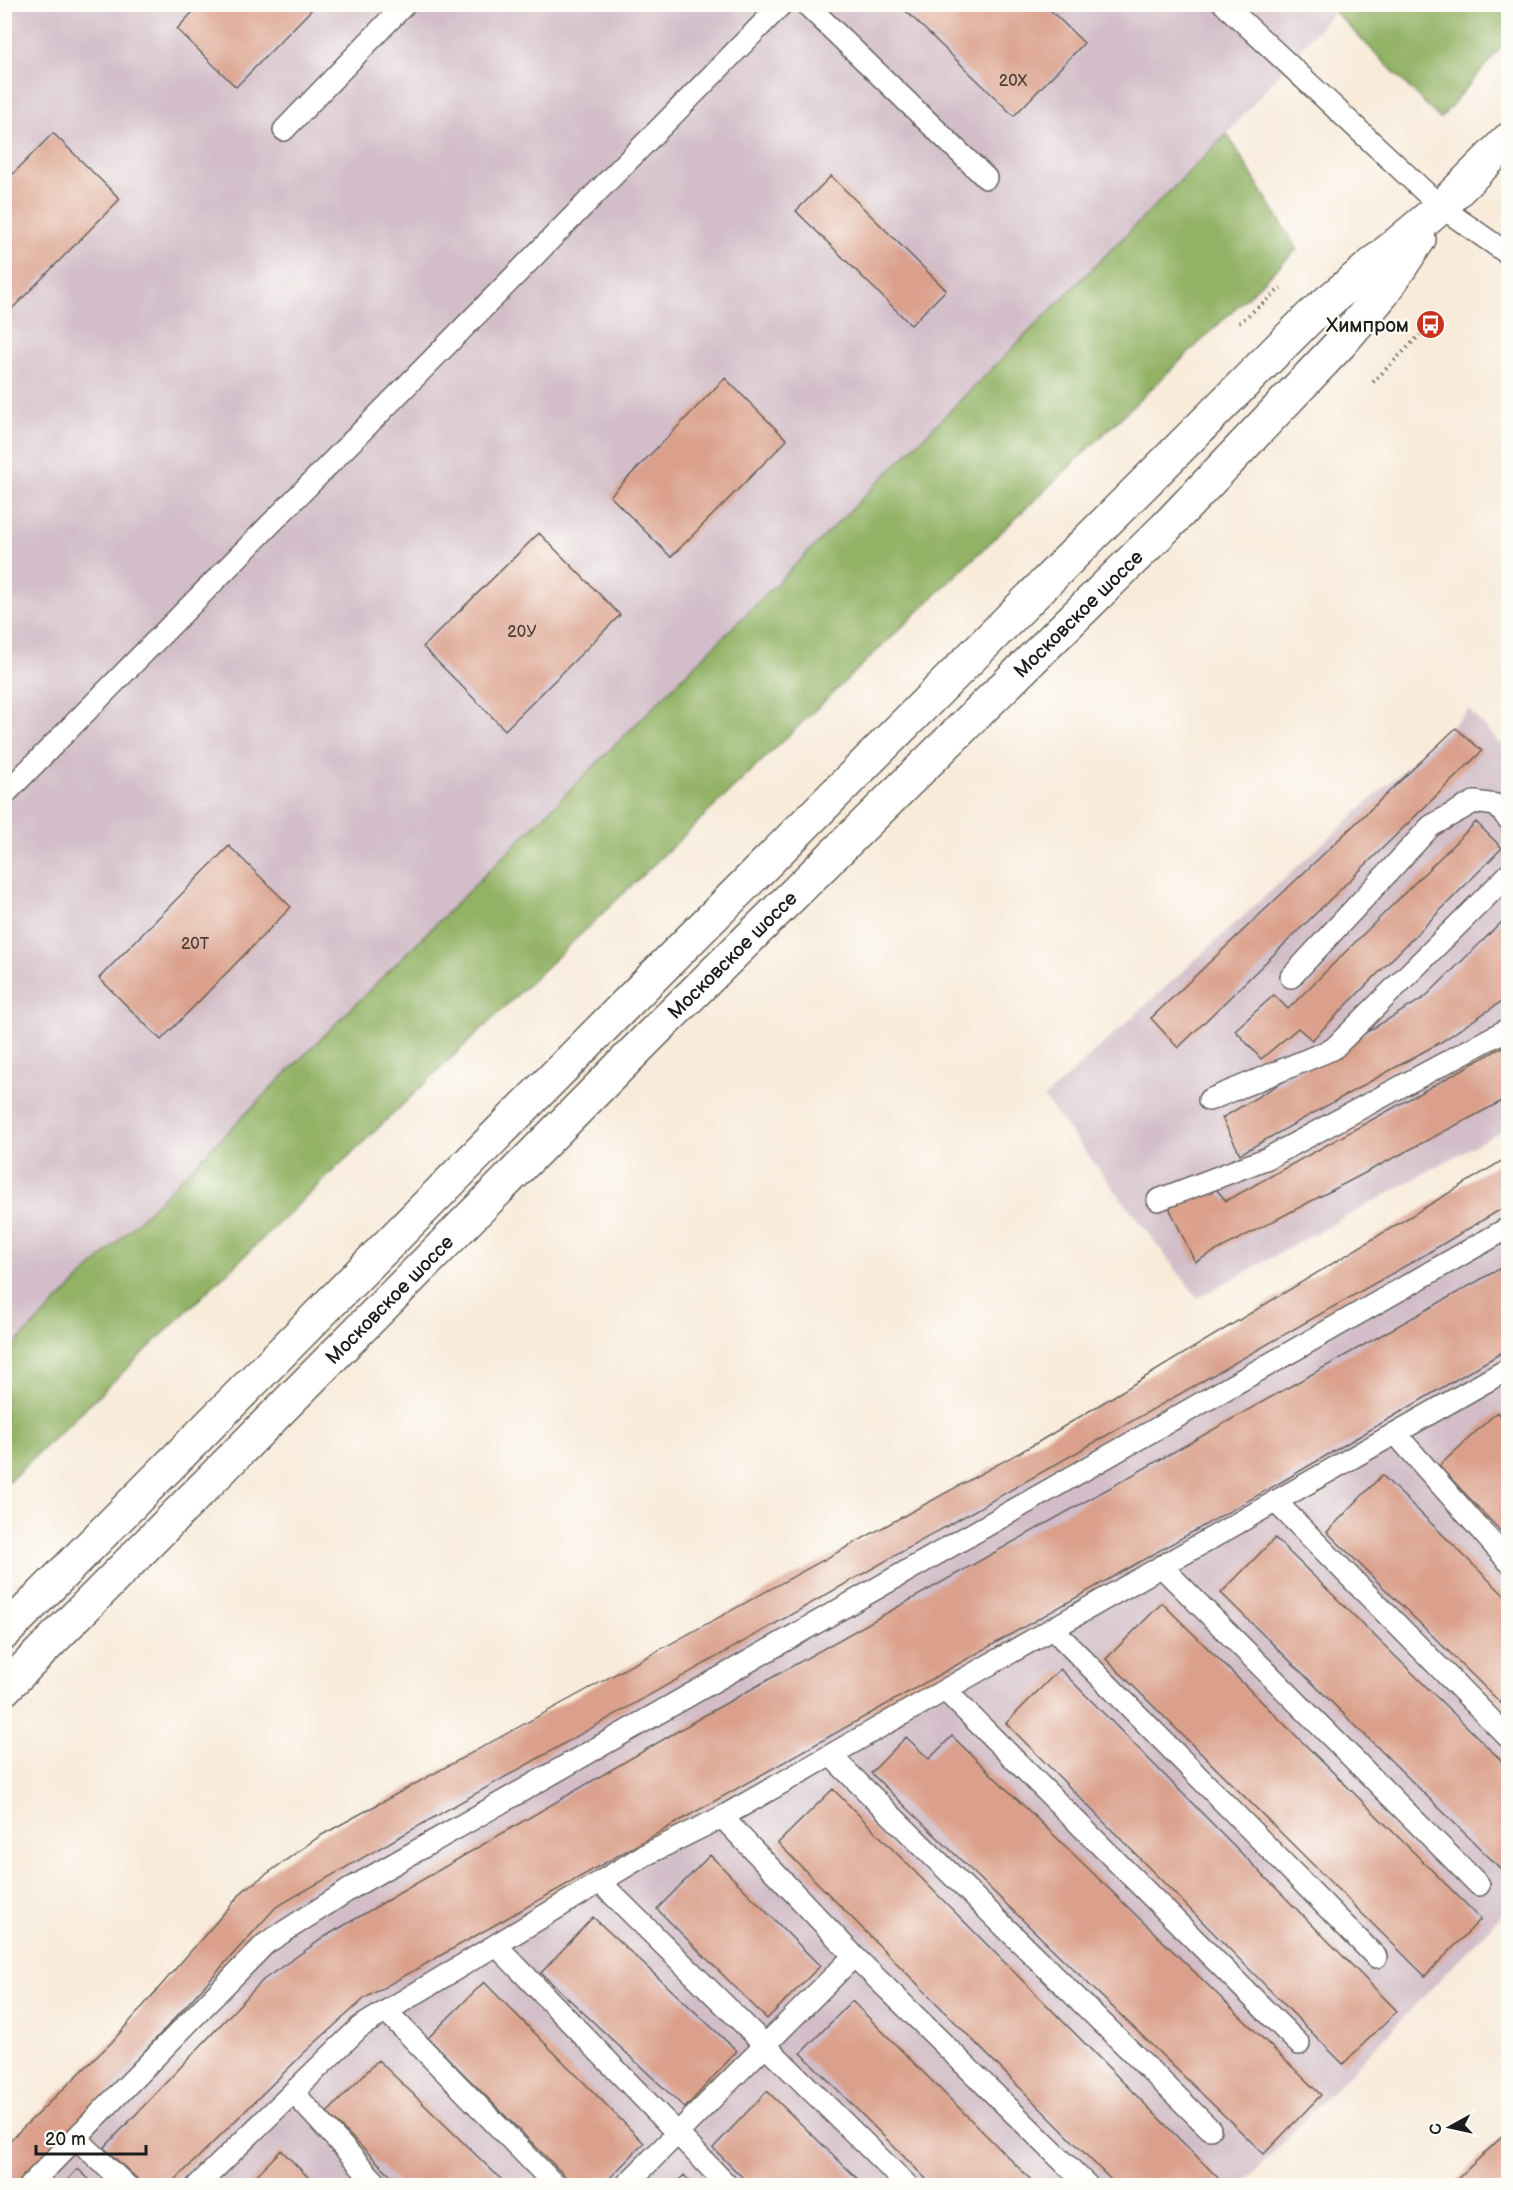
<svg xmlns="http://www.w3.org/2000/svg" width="1513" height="2190" viewBox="0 0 1513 2190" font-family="'Balsamiq Sans',sans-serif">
  <rect width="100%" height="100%" fill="#fdfcf7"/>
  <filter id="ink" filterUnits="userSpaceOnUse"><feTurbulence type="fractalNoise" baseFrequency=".0167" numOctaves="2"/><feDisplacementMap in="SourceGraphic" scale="12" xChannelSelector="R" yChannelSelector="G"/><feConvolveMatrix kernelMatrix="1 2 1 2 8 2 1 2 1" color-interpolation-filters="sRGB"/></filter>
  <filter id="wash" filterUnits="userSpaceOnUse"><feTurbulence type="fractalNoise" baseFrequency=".008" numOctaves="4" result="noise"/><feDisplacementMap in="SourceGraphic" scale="24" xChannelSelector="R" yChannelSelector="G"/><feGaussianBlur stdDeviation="1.35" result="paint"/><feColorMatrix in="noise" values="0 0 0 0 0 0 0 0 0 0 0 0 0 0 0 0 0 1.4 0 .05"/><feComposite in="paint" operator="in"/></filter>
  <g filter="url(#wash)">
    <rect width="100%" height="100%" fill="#f8ebda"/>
    <path fill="#d2bdc8" d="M5,5h1334l-112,129 -1222,1220z
      M1469,710l39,42v375l-310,171 -154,-200z
      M1508,1157v752l-266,276 -1237,1v-40l106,-103 133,-153 76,-54 715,-392z"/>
    <path fill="#92b265" stroke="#576740" stroke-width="1.5" d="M1339,4l169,1v34l-68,80 -107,-109z
      M1227,134l70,115 -1292,1236v-131z"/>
    <g id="blocks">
      <path fill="#daa08b" d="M200,4h117l-81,83 -59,-58z
        M912,4h132l40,39 -70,73 -108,-105z
        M53,133l67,66 -116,118v-134z
        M831,176l115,114 -35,35 -115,-114z
        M725,378l62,62 -116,117 -61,-61z
        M539,533l81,82 -115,115 -82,-83z
        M1456,728l26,23 -304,297 -27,-30z
        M1476,822l26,26 -190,192 -14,-12 -37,31 -26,-29 39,-35 14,14z
        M229,846l62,61 -130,133 -62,-62z
        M1508,916v81l-67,45 -201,112 -18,-36 202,-120z
        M1508,1044v54l-313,164 -27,-57 44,-21 14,17z
        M1508,1157v48l-87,52 -1145,650 -206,226 -56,53h-10v-40l107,-103 133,-153 76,-54 715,-392z
        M1508,1264v85l-225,132 -918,517 -59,53 -137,135h-24l-41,-38 159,-168 63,-44 381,-222z
        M1497,1412l11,12v115l-69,-73z
        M1382,1475l126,124v111l-181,-178z
        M1275,1538l233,229v109l-287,-283z
        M1162,1603l319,316 -56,57 -319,-317z
        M1060,1669l337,342 -54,53 -337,-341z
        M952,1736l369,359 -57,59 -393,-381 35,-36 23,22z
        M833,1789l386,390 -7,7h-95l-339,-343z
        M710,1855l110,111 -53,53 -110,-110z
        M593,1917l144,134 -52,57 -144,-135z
        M484,1982l160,161 -42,43h-27l-147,-148z
        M852,2001l185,185h-104l-132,-133z
        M378,2060l130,126h-106l-75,-73z
        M767,2091l98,95h-114l-38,-38z
        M1508,2131v49l-5,6h-53z
        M281,2150l36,36h-71z
        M78,2169l18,17h-35z
        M684,2175l10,11h-21z"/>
    </g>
  </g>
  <g filter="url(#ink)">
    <use href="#blocks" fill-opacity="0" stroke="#69645e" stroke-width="1.5"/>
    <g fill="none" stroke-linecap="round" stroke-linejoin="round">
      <defs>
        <path id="service" d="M806,4l180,174
          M1224,4l217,203 67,47
          M284,130l121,-126
          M4,795l778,-791
          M1291,977l140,-151 43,-24 22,3 12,14
          M1209,1100l124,-51 175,-174
          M1158,1200l110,-42 240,-129
          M1395,1433l113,128
          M1275,1501l233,236
          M1161,1566l318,319
          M1053,1629l323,328
          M945,1690l354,354
          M831,1756l379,373
          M722,1817l132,139 234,230
          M600,1882l308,304
          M496,1945l232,241
          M386,2011l170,175
          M293,2092l86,94
          M76,2138l51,48
          M29,2186l236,-242 90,-58 1153,-658
          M197,2186l163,-159 283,-171 79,-39 786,-448
          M625,2186l229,-230"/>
        <g id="primary">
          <path d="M4,1633l621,-628 686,-689 130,-109 67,-67"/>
          <path id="s1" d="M4,1689l648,-655 514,-507 173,-182 44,-52 36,-54"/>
        </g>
      </defs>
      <use href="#service" stroke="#69645e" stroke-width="24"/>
      <use href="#primary" stroke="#69645e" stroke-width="36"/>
      <path stroke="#69645e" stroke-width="4" stroke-dasharray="1.5 4.5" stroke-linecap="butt" d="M1239,323l42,-35
        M1373,382l57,-57"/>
      <use href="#service" stroke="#fff" stroke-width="21"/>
      <use href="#primary" stroke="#fff" stroke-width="33"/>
    </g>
  </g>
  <defs>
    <symbol id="bus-disc" viewBox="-11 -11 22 22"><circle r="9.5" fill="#c8321e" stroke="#fdfcf7"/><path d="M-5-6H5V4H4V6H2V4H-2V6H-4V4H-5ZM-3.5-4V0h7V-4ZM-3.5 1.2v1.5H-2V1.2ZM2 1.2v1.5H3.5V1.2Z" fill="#fff"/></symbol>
  </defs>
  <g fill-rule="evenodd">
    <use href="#bus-disc" x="1414" y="308" width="33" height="33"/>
  </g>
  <g text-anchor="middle" stroke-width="4.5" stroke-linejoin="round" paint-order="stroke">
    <g font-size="16" fill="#4c3d38">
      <text x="1013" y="86">20Х</text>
      <text x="522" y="637">20У</text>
      <text x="195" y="949">20Т</text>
    </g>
    <g font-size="20" fill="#1c1c1c" stroke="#fdfcf7" text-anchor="end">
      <text x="1409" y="332">Химпром</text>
    </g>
    <g font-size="20" fill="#1c1c1c" stroke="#fdfcf7">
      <text dy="7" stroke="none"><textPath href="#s1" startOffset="1520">Московское шоссе</textPath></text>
      <text dy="7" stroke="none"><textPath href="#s1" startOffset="1034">Московское шоссе</textPath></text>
      <text dy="7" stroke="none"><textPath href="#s1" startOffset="548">Московское шоссе</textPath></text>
    </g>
  </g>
  <rect width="1513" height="2190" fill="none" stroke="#fdfcf7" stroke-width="24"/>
  <g transform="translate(1450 2127) rotate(262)" stroke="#fdfcf7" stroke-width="4.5" paint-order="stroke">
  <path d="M0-4.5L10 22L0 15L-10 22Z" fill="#1c1c1c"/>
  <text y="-9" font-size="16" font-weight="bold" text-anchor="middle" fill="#1c1c1c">С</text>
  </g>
  <path d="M36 2145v9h110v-9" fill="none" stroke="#1c1c1c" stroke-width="3"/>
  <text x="45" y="2145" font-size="18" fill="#1c1c1c" stroke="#fdfcf7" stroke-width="4.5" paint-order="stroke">20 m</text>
</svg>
